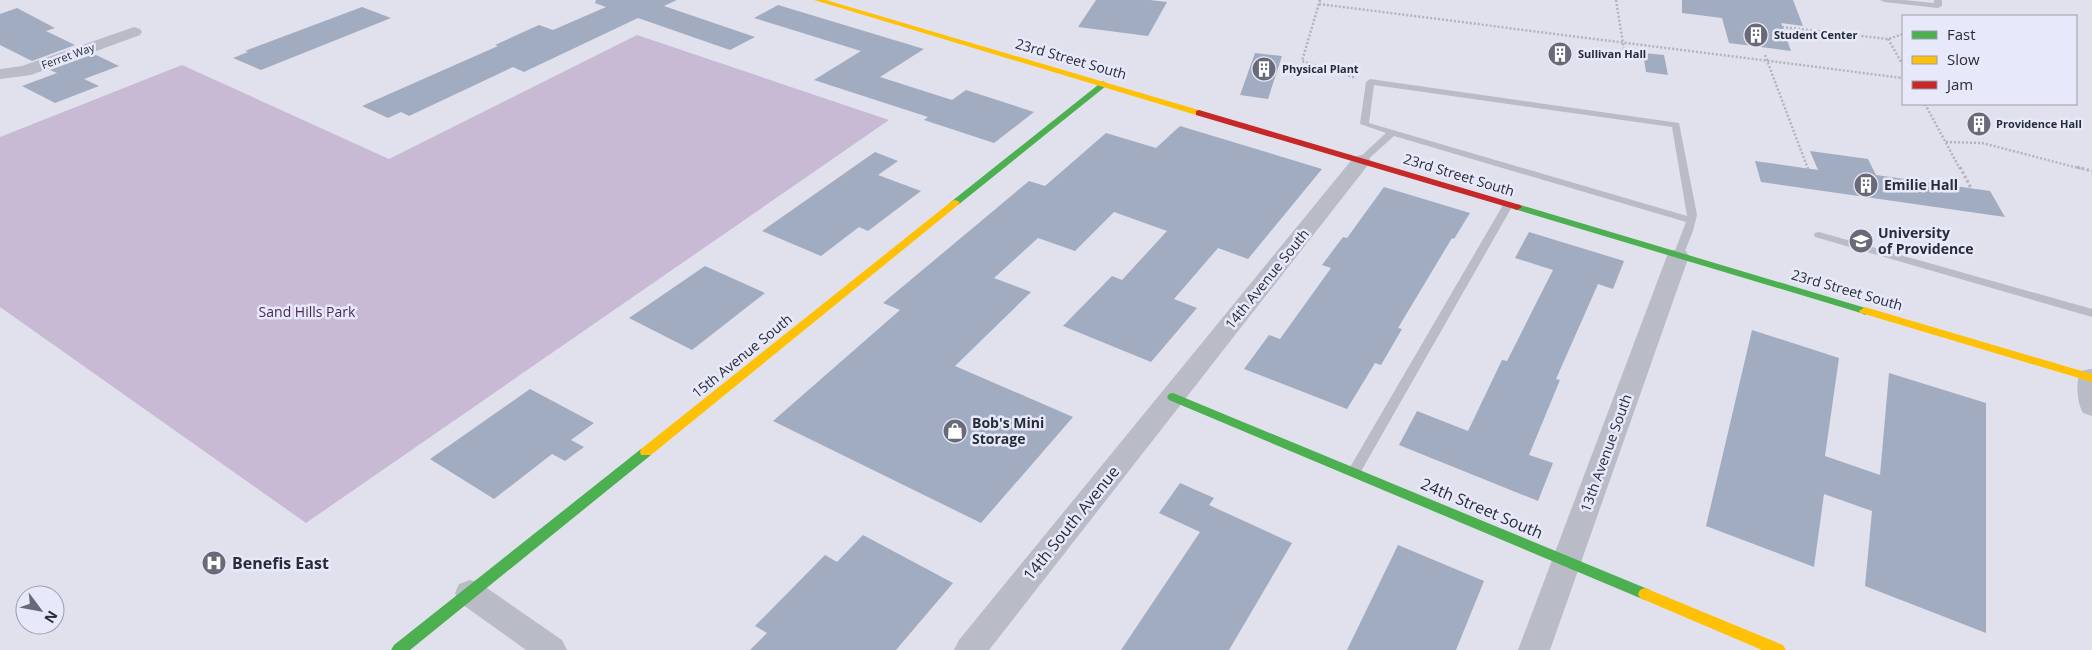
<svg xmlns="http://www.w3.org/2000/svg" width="2092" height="650" viewBox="0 0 2092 650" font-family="'Open Sans',sans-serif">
  <rect width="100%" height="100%" fill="#e0e1ed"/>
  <path fill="#c8bad5" d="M637,35l252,85 -583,403 -306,-216v-170l182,-72 207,94z"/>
  <path fill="#a1acc1" d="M596,0h81l-13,6 91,31 -25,13 -92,-32 -114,54 -11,-5 -104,49 -8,-4 -13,6 -26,-12 136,-60 -3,-1 44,-20 14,5 53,-23 -11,-4z
    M1096,0h54l17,2 -19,34 -70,-9z
    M1682,0h111l10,26 -22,-3 10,28 -62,-8 -7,-25 -40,-5z
    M778,5l146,44 -44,28 72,23 14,-10 68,22 -40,31 -70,-23 4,-3 -114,-37 47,-29 -107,-33z
    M362,7l29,11 -130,52 -28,-12 15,-6 -3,-1z
    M17,8l38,20 -9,3 29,14 -43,16 -32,-16v-31z
    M1255,53l27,3 -14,43 -28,-4z
    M1643,53l21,2 4,20 -22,-3z
    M94,54l25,12 -35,13 15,7 -44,17 -33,-17 35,-13 -7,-3z
    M1180,126l142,43 -74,90 -30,-11 -44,51 23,9 -46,54 -88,-36 49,-50 10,4 45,-49 -53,-19 -39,39 -37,-13 -44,40 37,14 -76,74 118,51 -92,106 -208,-102 127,-111 -17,-7 146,-122 16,5 61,-53 50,15z
    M1810,151l58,8 8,16 114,16 15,26 -244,-35 -6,-21 63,9z
    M875,152l23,9 -20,14 43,16 -53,40 -9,-4 -38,29 -59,-25z
    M1384,187l86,26 -16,26 -2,-1 -54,90 4,1 -21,36 -6,-2 -28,46 -103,-40 25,-34 11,4 51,-71 -9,-3 21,-28 4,1z
    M1529,232l95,29 -11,28 -15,-5 -42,95 4,1 -31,75 24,8 -15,38 -139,-56 18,-34 51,20 34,-71 5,1 46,-91 -38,-12z
    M705,266l60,27 -73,57 -63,-32z
    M1752,330l87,28 -14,98 55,19 9,-102 97,30v230l-121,-47 7,-75 -48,-17 -10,73 -108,-41z
    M530,389l64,34 -23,17 13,7 -19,14 -13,-7 -58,45 -64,-40z
    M1180,483l34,15 -5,7 83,38 -63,107h-108l79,-118 -41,-19z
    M863,535l90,48 -57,67h-146l17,-17 -12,-7 70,-71 12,7z
    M1398,545l86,36 -28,69h-109z"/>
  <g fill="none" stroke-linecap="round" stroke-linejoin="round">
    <path stroke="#b1b4bf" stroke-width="2.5" stroke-dasharray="2 2" stroke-linecap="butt" d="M1320,0l-18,61 54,17
      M1616,0l9,56
      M1319,4l584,74
      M1782,27l106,12 15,-5
      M1888,39l15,26
      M1765,55l43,114
      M1925,104l35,65
      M1946,142l36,1 100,26"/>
    <path stroke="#b1b4bf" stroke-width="3" stroke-dasharray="2.5 2.5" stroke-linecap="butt" d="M1960,167l11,21
      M2077,167l15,4"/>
    <path fill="#b9bbc6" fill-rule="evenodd" d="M1880,0h24l30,3v-3h8v6l-4,2 -54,-6z
      M1370,79l309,44 18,92 -4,16 -10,25 -5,3 -5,-3 13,-34 -292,-86 -30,27h-6v-4l28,-26 -26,-9 6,-42zM1374,85l298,42 15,89 -318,-93z
      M1508,202l5,3 -154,270 -5,2 -5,-2 -1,-3 1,-3 154,-264z
      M1819,232l273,77v8l-277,-80 -1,-2 1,-2z"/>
    <path fill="#b9bbc6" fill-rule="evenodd" d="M134,27l6,2 2,3 -2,3 -109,40 -31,4v-10l22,-3z
      M1361,155l7,2 3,4 -3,4 -379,485h-35l5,-10 395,-483z
      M1678,249l8,2 3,5 -139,394h-32l149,-394 3,-5z
      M2090,369h2v47l-9,-3c-6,-10 -8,-32 -2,-42z
      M470,580l11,4 81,56 5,10h-41l-67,-48 -4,-9 4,-9z"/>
    <path fill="#4caf50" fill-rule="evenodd" d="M1103,81l4,3 -1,2 -148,119h-6l-2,-2 2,-2z
      M1517,204l352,105 2,2 -6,4 -4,-2 -347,-104 -2,-2z
      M1173,393l477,197 2,4 -2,4 -5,2 -5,-2 -471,-198 -2,-3 2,-3z
      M646,447l5,2 1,3 -1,3 -241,195h-19l3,-5 247,-196z"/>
    <path fill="#ffc107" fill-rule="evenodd" d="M814,0h12l376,111 1,2 -4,3 -3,-1z
      M955,200l3,1 2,2 -2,2 -307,250h-10l-1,-3 1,-3 311,-248z
      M1865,307l227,67v8l-231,-69 -2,-2z
      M1645,588l138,57 3,5h-24l-122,-52 -2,-4 2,-4z"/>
    <path fill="#c62828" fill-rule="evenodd" d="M1199,110l321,95 2,2 -5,3 -3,-1 -318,-94v-4z"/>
  </g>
  <defs>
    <symbol id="building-disc" viewBox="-11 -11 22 22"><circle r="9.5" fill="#686b77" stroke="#e7e9fa"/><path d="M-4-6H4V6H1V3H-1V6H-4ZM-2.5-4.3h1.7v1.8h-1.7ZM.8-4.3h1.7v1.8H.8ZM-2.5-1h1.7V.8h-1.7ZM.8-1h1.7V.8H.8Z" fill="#fff"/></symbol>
    <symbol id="university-disc" viewBox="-11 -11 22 22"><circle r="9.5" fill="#686b77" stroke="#e7e9fa"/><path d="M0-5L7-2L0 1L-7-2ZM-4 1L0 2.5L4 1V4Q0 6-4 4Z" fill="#fff"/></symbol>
    <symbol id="shop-disc" viewBox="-11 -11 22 22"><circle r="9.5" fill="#686b77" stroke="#e7e9fa"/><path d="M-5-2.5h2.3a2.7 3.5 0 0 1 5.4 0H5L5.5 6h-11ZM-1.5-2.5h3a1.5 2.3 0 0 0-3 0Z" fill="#fff"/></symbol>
    <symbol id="hospital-disc" viewBox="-11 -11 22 22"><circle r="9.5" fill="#686b77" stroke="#e7e9fa"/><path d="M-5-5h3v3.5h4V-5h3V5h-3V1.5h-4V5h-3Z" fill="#fff"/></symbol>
  </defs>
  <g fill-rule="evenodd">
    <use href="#building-disc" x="1742" y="21" width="28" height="28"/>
    <use href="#building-disc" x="1546" y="40" width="28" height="28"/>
    <use href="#building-disc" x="1250" y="55" width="28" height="28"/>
    <use href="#building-disc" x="1965" y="110" width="28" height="28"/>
    <use href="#building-disc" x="1852" y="171" width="28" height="28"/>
    <use href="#university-disc" x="1847" y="227" width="28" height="28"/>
    <use href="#shop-disc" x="941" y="417" width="28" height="28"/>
    <use href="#hospital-disc" x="200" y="549" width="28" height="28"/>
  </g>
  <g text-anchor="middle" stroke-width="5" stroke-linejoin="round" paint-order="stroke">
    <g font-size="11" font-weight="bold" fill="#272c37" stroke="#e7e9fa" text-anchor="start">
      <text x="1774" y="39">Student Center</text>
      <text x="1578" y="58">Sullivan Hall</text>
      <text x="1282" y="73">Physical Plant</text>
      <text x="1996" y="128">Providence Hall</text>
    </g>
    <g font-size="11" fill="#272c37" stroke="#e7e9fa">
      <text transform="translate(68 56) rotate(-20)" y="4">Ferret Way</text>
    </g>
    <g font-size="14" fill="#272c37" stroke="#e7e9fa">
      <text transform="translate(1071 59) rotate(16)" y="5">23rd Street South</text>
      <text transform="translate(1459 175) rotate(17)" y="5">23rd Street South</text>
      <text transform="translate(1267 279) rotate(-51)" y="5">14th Avenue South</text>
      <text transform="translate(1847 290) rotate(16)" y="5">23rd Street South</text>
      <text transform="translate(742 356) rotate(-39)" y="5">15th Avenue South</text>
      <text transform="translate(1606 453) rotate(-70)" y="5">13th Avenue South</text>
    </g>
    <g font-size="14" font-weight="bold" fill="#272c37" stroke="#e7e9fa" text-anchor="start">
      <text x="1884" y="190">Emilie Hall</text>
      <text x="1878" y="238">University<tspan x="1878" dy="16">of Providence</tspan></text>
      <text x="972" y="428">Bob's Mini<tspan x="972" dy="16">Storage</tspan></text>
    </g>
    <g font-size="14" fill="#492a56" stroke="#e7e9fa">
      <text x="307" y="317">Sand Hills Park</text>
    </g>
    <g font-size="16" fill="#272c37" stroke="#e7e9fa">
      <text transform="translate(1482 508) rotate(23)" y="6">24th Street South</text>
      <text transform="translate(1071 523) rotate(-51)" y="6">14th South Avenue</text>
    </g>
    <g font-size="16" font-weight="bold" fill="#272c37" stroke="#e7e9fa" text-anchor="start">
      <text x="232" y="569">Benefis East</text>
    </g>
  </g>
  <rect x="1902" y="15" width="175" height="90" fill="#e7e9fa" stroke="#9a9dac"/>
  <rect x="1912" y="31" width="25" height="8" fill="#4caf50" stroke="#9a9dac"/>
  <text x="1947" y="40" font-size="15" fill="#272c37">Fast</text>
  <rect x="1912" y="56" width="25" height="8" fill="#ffc107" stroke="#9a9dac"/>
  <text x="1947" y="65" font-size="15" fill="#272c37">Slow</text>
  <rect x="1912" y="81" width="25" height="8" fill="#c62828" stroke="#9a9dac"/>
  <text x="1947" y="90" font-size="15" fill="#272c37">Jam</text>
  <g transform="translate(40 610) rotate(122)"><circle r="24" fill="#e7e9fa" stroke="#9a9dac"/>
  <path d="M0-4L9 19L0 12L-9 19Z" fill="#686b77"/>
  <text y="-8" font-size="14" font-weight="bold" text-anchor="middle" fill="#272c37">N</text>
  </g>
</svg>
